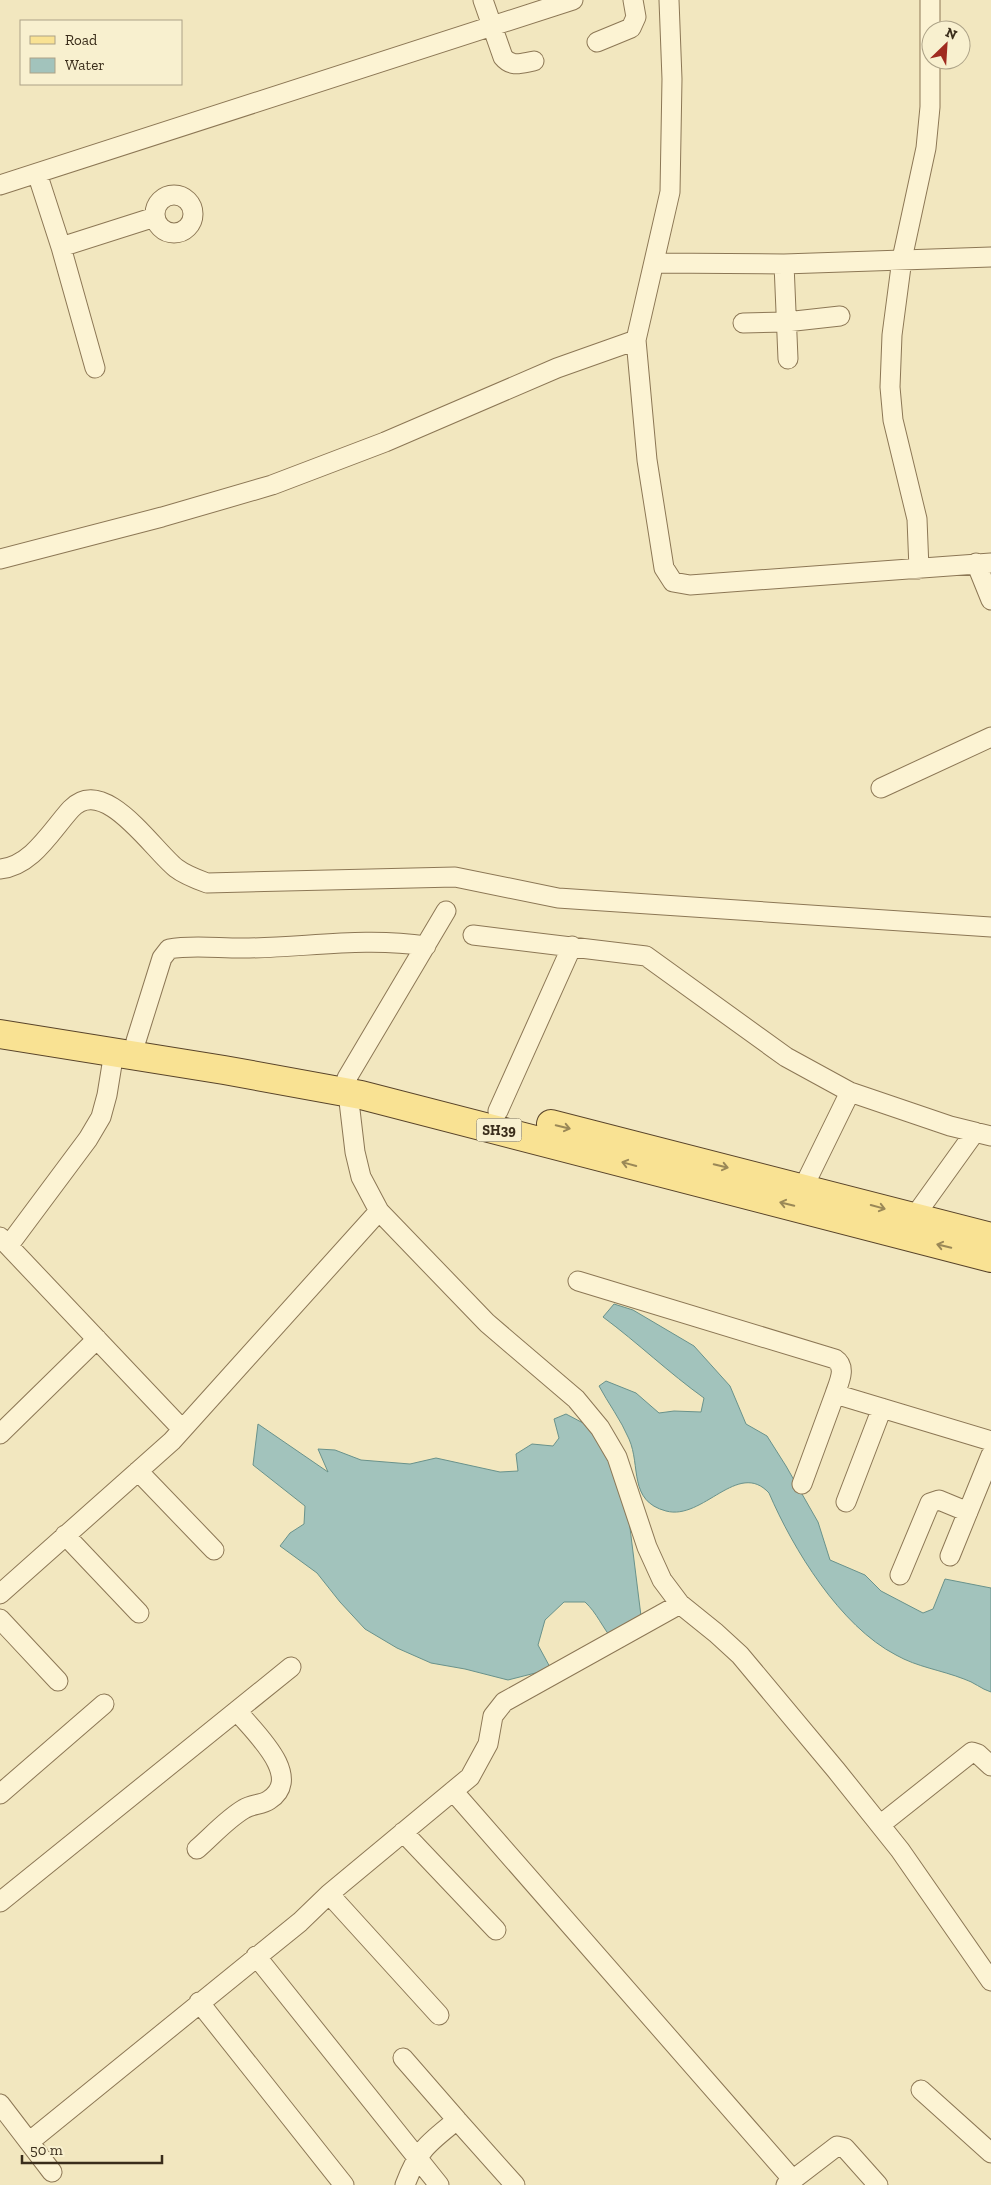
<svg xmlns="http://www.w3.org/2000/svg" width="991" height="2185" viewBox="0 0 991 2185" font-family="'Zilla Slab',serif">
  <rect width="100%" height="100%" fill="#f2e7bf"/>
  <path fill="#a2c3bc" stroke="#69928b" d="M614,1304l19,6 61,36 36,40 16,38 21,12 19,30 32,56 12,38 35,15 16,16 42,22 10,-4 12,-30 46,9v104c-10,-3 -17,-10 -27,-13 -23,-9 -47,-12 -68,-24 -56,-29 -103,-106 -127,-162 -31,-34 -66,28 -103,18 -38,-10 -25,-45 -37,-72 -8,-19 -21,-36 -30,-53l7,-5 30,12 23,20 15,-2 27,1 3,-14c-35,-25 -66,-55 -101,-81z
    M566,1414l19,10 19,16 24,72 13,104 -28,24c-11,-13 -16,-27 -28,-38h-21l-19,18 -7,25 13,24 -43,11 -43,-11 -34,-6 -34,-15 -32,-19 -25,-27 -23,-29 -37,-27 10,-13 14,-9 1,-18 -52,-41 5,-41 70,48 -10,-23 17,1 26,10 49,4 26,-6 64,14 18,-1 -2,-17 16,-10 21,2 6,-8 -5,-19z"/>
  <g fill="none" stroke-linecap="round" stroke-linejoin="round">
    <defs>
      <path id="minor" d="M483,0l20,57c9,11 19,6 31,4
        M669,0l3,79 -2,113 -34,148 11,120 17,108 9,14 17,3 301,-22
        M597,42l34,-14 5,-11 -3,-17
        M37,173l24,74 34,121
        M0,185l573,-185
        M155 214a19 19 0 1 1 38 0a19 19 0 1 1-38 0Z
        M61,247l94,-30
        M655,263l129,1 207,-7
        M784,264l4,95
        M743,323l43,-1 54,-6
        M0,559l162,-42 110,-32 113,-43 172,-74 79,-28
        M976,563l15,37
        M919,569l-2,-50 -24,-99 -3,-33 2,-52 10,-76 24,-111 4,-41v-107
        M881,788l110,-51
        M0,869c32,-3 51,-38 71,-60 33,-35 81,40 105,59 9,7 20,11 31,15l248,-6 103,21 433,29
        M473,935l173,21 140,101 64,35
        M136,1041l26,-83 7,-9c25,-5 54,0 80,-1 60,-1 117,-11 177,-2
        M347,1078l99,-167
        M348,1093l7,59 6,25 18,34
        M498,1111l74,-165
        M803,1188l47,-96 100,34 41,10
        M914,1217l61,-85
        M0,1237l182,192
        M9,1245l79,-106 13,-22 6,-22 7,-43
        M578,1281l257,78c12,8 4,23 0,35
        M0,1434l97,-95
        M138,1471l76,79
        M802,1484l33,-90 156,47
        M846,1502l36,-94
        M65,1535l74,78
        M950,1556l41,-101
        M900,1575l30,-72 9,-3 29,12
        M0,1594l172,-153 207,-230 108,112 89,76 24,29 17,29 30,90 15,33 18,24 36,29 24,22 96,115 64,80 91,131
        M0,1619l58,62
        M453,1791l340,389
        M0,1794l104,-90
        M880,1825l92,-73 6,2 13,12
        M403,1832l93,98
        M197,1849c15,-13 30,-30 47,-40 8,-5 18,-4 25,-9 36,-23 -16,-69 -32,-89
        M329,1894l110,121
        M0,1902l291,-235
        M256,1956l183,229
        M199,2002l145,183
        M403,2058l54,62
        M921,2090l70,63
        M0,2104l52,68
        M29,2142l271,-220 29,-28 141,-117 18,-33 5,-28 11,-14 176,-98
        M405,2185c13,-35 23,-42 52,-65l58,65
        M786,2185l51,-39 8,2 33,37"/>
      <path id="primary" d="M0,1034l224,36 137,25 630,163
        M551,1124l440,113"/>
    </defs>
    <use href="#minor" stroke="#8c7755" stroke-width="21"/>
    <use href="#primary" stroke="#59442a" stroke-width="30"/>
    <use href="#minor" stroke="#fcf3d3" stroke-width="19"/>
    <use href="#primary" stroke="#f9e293" stroke-width="28"/>
  </g>
  <defs><path id="oneway-shaft" d="M-6 0H5M1.5-3L5.5 0L1.5 3" fill="none" stroke-width="1.6" stroke-linecap="round" stroke-linejoin="round" transform="scale(1.25)"/></defs>
  <g stroke="#9a8857">
    <use href="#oneway-shaft" transform="translate(563 1127) rotate(14)"/>
    <use href="#oneway-shaft" transform="translate(629 1164) rotate(-165)"/>
    <use href="#oneway-shaft" transform="translate(721 1166) rotate(14)"/>
    <use href="#oneway-shaft" transform="translate(787 1204) rotate(-166)"/>
    <use href="#oneway-shaft" transform="translate(878 1207) rotate(15)"/>
    <use href="#oneway-shaft" transform="translate(944 1246) rotate(-166)"/>
  </g>
  <g text-anchor="middle" stroke-width="4.5" stroke-linejoin="round" paint-order="stroke">
    <rect fill="#f8f0cf" stroke="#736851" stroke-width="1" x="476.5" y="1118.5" width="45" height="23" rx="4"/>
    <g font-size="14" font-weight="bold" fill="#3a2d1b">
      <text x="499" y="1135">SH39</text>
    </g>
  </g>
  <rect x="20" y="20" width="162" height="65" fill="#f8f0cf" stroke="#aca287"/>
  <rect x="30" y="36" width="25" height="8" fill="#f9e293" stroke="#aca287"/>
  <text x="65" y="45" font-size="15" fill="#3a2d1b">Road</text>
  <rect x="30" y="58" width="25" height="15" fill="#a2c3bc" stroke="#aca287"/>
  <text x="65" y="70" font-size="15" fill="#3a2d1b">Water</text>
  <g transform="translate(946 45) rotate(25)"><circle r="24" fill="#f8f0cf" stroke="#aca287"/>
  <path d="M0-4L9 19L0 12L-9 19Z" fill="#a02b20"/>
  <text y="-8" font-size="14" font-weight="bold" text-anchor="middle" fill="#3a2d1b">N</text>
  </g>
  <path d="M22 2155v8h140v-8" fill="none" stroke="#3a2d1b" stroke-width="2.5"/>
  <text x="30" y="2155" font-size="15" fill="#3a2d1b" stroke="#f8f0cf" stroke-width="4" paint-order="stroke">50 m</text>
</svg>
